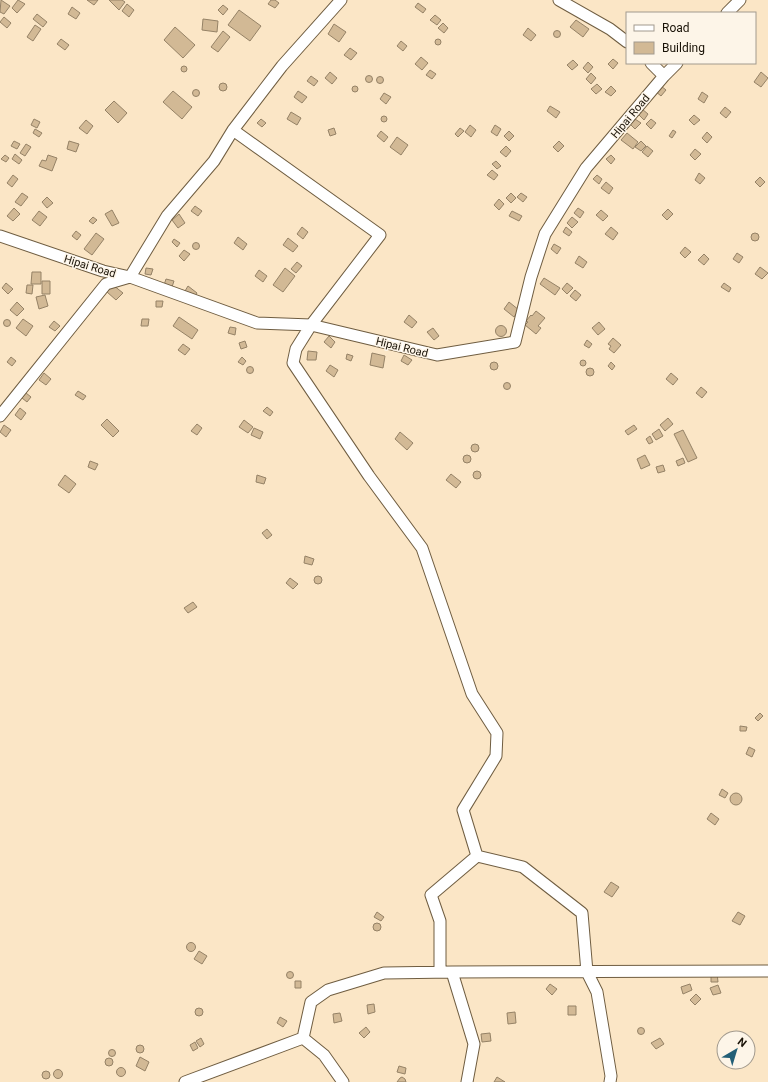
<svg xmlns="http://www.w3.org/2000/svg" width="768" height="1082" viewBox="0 0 768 1082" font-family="Roboto,sans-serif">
  <rect width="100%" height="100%" fill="#fbe6c6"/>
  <path fill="#d2b995" stroke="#958266" d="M1,0l9,6 -6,8 -4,-2z
    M18,0l7,4 -8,9 -5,-5z
    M87,0h11l-4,5z
    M109,0h13l3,2 -6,8z
    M271,0h4l4,3 -4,5 -7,-4z
    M418,3l8,6 -3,4 -8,-6z
    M127,4l7,6 -5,7 -7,-6z
    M223,5l5,4 -5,6 -5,-5z
    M72,7l8,6 -4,6 -8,-5z
    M239,10l22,16 -11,15 -22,-16z
    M37,14l10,8 -4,5 -10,-8z
    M435,15l6,5 -4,5 -7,-5z
    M4,17l7,6 -4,5 -7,-6z
    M203,19l15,2 -1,11 -15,-2z
    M576,20l13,9 -6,8 -13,-10z
    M443,23l5,5 -4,5 -6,-5z
    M334,24l12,8 -7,10 -11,-8z
    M35,25l6,4 -8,12 -6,-4z
    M175,27l20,18 -12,13 -19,-18z
    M528,28l8,7 -5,6 -8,-6z
    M553.5 34a3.5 3.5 0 1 1 7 0a3.5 3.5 0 1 1-7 0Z
    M223,31l7,6 -12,15 -7,-5z
    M435 42a3 3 0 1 1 6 0a3 3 0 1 1-6 0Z
    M61,39l8,6 -4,5 -8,-6z
    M401,41l6,5 -4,5 -6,-5z
    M350,48l7,5 -6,7 -7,-5z
    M421,57l7,6 -6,7 -7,-6z
    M613,59l5,4 -5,6 -5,-5z
    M573,60l5,5 -6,5 -5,-5z
    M588,62l5,5 -5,6 -5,-5z
    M181 69a3 3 0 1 1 6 0a3 3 0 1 1-6 0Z
    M430,70l6,4 -4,5 -6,-4z
    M330,72l7,6 -5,6 -7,-6z
    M761,72l7,6 -7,9 -7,-5z
    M591,73l5,5 -5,6 -5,-5z
    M365.5 79a3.5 3.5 0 1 1 7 0a3.5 3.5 0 1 1-7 0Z
    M311,76l7,5 -4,5 -7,-5z
    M376.5 80a3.5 3.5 0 1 1 7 0a3.5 3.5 0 1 1-7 0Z
    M219 87a4 4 0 1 1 8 0a4 4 0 1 1-8 0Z
    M597,84l5,5 -6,5 -5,-5z
    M352 89a3 3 0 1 1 6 0a3 3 0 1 1-6 0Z
    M611,86l5,5 -5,5 -6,-4z
    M661,86l5,4 -5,6 -6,-5z
    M192.5 93a3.5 3.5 0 1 1 7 0a3.5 3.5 0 1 1-7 0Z
    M173,91l19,16 -10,12 -19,-17z
    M298,91l9,6 -5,6 -8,-6z
    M702,92l6,4 -4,7 -6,-4z
    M384,93l7,4 -5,7 -6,-5z
    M114,101l13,12 -9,10 -13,-13z
    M550,106l10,6 -4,6 -9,-7z
    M725,107l6,5 -5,6 -6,-5z
    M642,109l6,5 -4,6 -6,-6z
    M291,112l10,6 -4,7 -10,-6z
    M694,115l6,5 -6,5 -5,-5z
    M381 119a3 3 0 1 1 6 0a3 3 0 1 1-6 0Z
    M34,119l6,3 -3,6 -6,-3z
    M261,119l5,4 -4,4 -5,-4z
    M635,119l6,4 -6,6 -5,-5z
    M651,119l5,4 -5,6 -5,-5z
    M86,120l7,6 -6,8 -8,-6z
    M470,125l6,5 -5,7 -6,-5z
    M495,125l6,4 -4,7 -6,-4z
    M334,128l2,6 -6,2 -2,-6z
    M460,128l4,3 -6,6 -3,-3z
    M35,129l7,4 -3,4 -6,-4z
    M673,130l3,2 -4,6 -3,-2z
    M381,131l7,6 -4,5 -7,-6z
    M509,131l5,5 -5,5 -5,-5z
    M707,132l5,5 -5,6 -5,-5z
    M627,133l11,9 -5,7 -12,-9z
    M397,137l11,8 -7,10 -11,-8z
    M14,141l6,3 -3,5 -6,-3z
    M69,141l10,3 -3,8 -9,-3z
    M559,141l5,5 -6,6 -5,-5z
    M641,141l5,5 -5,5 -6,-4z
    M26,144l5,3 -6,9 -5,-3z
    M506,146l5,5 -5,6 -6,-5z
    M647,146l6,5 -5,6 -6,-5z
    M695,149l6,5 -6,6 -5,-5z
    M15,154l7,6 -3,4 -7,-5z
    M5,155l4,3 -3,4 -5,-3z
    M48,155l9,3 -5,13 -13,-5 3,-6 4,1z
    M611,155l4,4 -4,5 -5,-5z
    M496,161l5,5 -4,3 -5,-5z
    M492,170l6,5 -4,5 -7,-5z
    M699,173l6,5 -5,6 -5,-4z
    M13,175l5,4 -6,8 -5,-4z
    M597,175l5,4 -3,5 -6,-5z
    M760,177l5,5 -5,5 -5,-5z
    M606,182l7,6 -4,6 -8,-6z
    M22,193l6,4 -7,9 -6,-4z
    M511,193l5,5 -5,5 -5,-5z
    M521,193l6,4 -4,5 -6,-5z
    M47,197l6,6 -6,5 -5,-6z
    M499,199l5,5 -5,6 -5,-5z
    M195,206l7,5 -4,5 -7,-5z
    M14,208l6,6 -7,7 -6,-5z
    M578,208l6,4 -4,6 -6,-5z
    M668,209l5,5 -6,6 -5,-5z
    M112,210l7,13 -7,3 -7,-12z
    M601,210l7,6 -5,5 -7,-6z
    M39,211l8,6 -7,9 -8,-6z
    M512,211l10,5 -3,5 -10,-5z
    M179,214l6,9 -7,5 -6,-8z
    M93,217l4,3 -4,4 -4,-3z
    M572,217l6,5 -6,6 -5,-5z
    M302,227l6,5 -5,7 -6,-5z
    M566,227l6,5 -3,4 -6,-4z
    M611,227l7,6 -5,7 -8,-6z
    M76,231l5,4 -4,5 -5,-4z
    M751 237a4 4 0 1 1 8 0a4 4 0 1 1-8 0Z
    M96,233l8,6 -12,16 -8,-6z
    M238,237l9,7 -4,6 -9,-7z
    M288,238l10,8 -5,6 -10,-7z
    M174,239l6,4 -3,4 -5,-5z
    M192.5 246a3.5 3.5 0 1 1 7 0a3.5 3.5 0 1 1-7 0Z
    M554,244l7,4 -4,6 -6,-5z
    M685,247l6,5 -6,6 -5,-5z
    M184,250l6,4 -6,7 -5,-5z
    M737,253l6,4 -4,6 -6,-4z
    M704,254l5,5 -5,6 -6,-5z
    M579,256l8,6 -4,6 -8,-5z
    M297,262l5,4 -6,7 -5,-4z
    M760,267l8,6 -6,6 -7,-5z
    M146,268l7,1 -2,6 -6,-1z
    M285,268l10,8 -12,16 -10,-7z
    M259,270l8,6 -4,6 -8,-6z
    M32,272h9v12h-10z
    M544,278l16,10 -5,7 -15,-11z
    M166,279l8,2 -2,6 -8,-2z
    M42,281h8v13h-8z
    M6,283l7,6 -5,5 -6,-6z
    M567,283l6,5 -6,6 -5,-5z
    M724,283l7,5 -2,4 -8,-5z
    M27,285h6l-1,9 -6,-1z
    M113,285l10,8 -7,7 -9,-8z
    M188,286l9,7 -3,5 -9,-7z
    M575,290l6,5 -5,6 -6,-5z
    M45,295l3,11 -9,3 -3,-12z
    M156,301h7l-1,6h-6z
    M17,302l7,7 -7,7 -7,-6z
    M509,302l10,8 -5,7 -10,-8z
    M536,311l9,7 -7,8 3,2 -5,6 -11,-9 3,-3 -2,-1 5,-6 1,1z
    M409,315l8,7 -5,6 -8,-6z
    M179,317l19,13 -6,9 -19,-13z
    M23,319l10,7 -7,10 -10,-8z
    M142,319h7l-1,7h-7z
    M3.5 323a3.5 3.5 0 1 1 7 0a3.5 3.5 0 1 1-7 0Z
    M54,321l6,5 -5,5 -6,-4z
    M599,322l6,7 -7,6 -6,-7z
    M495.5 331a5.5 5.5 0 1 1 11 0a5.5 5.5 0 1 1-11 0Z
    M230,327l6,1 -1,7 -7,-2z
    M433,328l6,8 -5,4 -7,-8z
    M329,336l6,6 -4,6 -7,-6z
    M613,338l8,7 -7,8 -5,-4 2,-3 -3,-2z
    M587,340l5,4 -3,4 -5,-3z
    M245,341l2,6 -6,2 -2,-6z
    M183,344l7,5 -5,6 -7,-5z
    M308,351l9,1 -1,8h-9z
    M372,353l13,3 -2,12 -13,-3z
    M347,354l6,2 -2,5 -5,-2z
    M404,355l8,5 -4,5 -7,-4z
    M11,357l5,4 -4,5 -5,-4z
    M242,357l4,4 -3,4 -5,-3z
    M580 363a3 3 0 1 1 6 0a3 3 0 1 1-6 0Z
    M490 366a4 4 0 1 1 8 0a4 4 0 1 1-8 0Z
    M611,362l4,4 -3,4 -4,-4z
    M330,365l8,5 -4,7 -8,-6z
    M246.5 370a3.5 3.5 0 1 1 7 0a3.5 3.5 0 1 1-7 0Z
    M586 372a4 4 0 1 1 8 0a4 4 0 1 1-8 0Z
    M44,373l7,6 -5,6 -7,-5z
    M671,373l7,6 -5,6 -7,-6z
    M503.5 386a3.5 3.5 0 1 1 7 0a3.5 3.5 0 1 1-7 0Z
    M701,387l6,5 -5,6 -6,-5z
    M78,391l8,5 -3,4 -8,-5z
    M26,393l5,4 -4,5 -5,-4z
    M267,407l6,5 -3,4 -7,-5z
    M20,408l6,5 -5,7 -6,-5z
    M668,418l5,6 -8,7 -5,-6z
    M107,419l12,12 -6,6 -12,-12z
    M244,420l9,7 -5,6 -9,-6z
    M197,424l5,4 -5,7 -6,-4z
    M4,425l7,5 -5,7 -6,-5z
    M634,425l3,4 -9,6 -3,-4z
    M254,428l9,4 -3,7 -9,-4z
    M659,429l4,7 -7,4 -4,-6z
    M683,430l14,28 -9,4 -14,-28z
    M400,432l13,11 -6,7 -12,-11z
    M650,436l3,6 -4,2 -3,-5z
    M471 448a4 4 0 1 1 8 0a4 4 0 1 1-8 0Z
    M463 459a4 4 0 1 1 8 0a4 4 0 1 1-8 0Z
    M645,455l5,10 -9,4 -4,-10z
    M683,458l2,5 -7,3 -2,-5z
    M90,461l8,3 -3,6 -7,-3z
    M663,465l2,6 -7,2 -2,-6z
    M473 475a4 4 0 1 1 8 0a4 4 0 1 1-8 0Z
    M451,474l10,8 -5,6 -10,-8z
    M65,475l11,9 -7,9 -11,-8z
    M257,475l9,3 -2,6 -8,-2z
    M267,529l5,6 -5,4 -5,-6z
    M305,556l9,3 -2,6 -8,-2z
    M314 580a4 4 0 1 1 8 0a4 4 0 1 1-8 0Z
    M290,578l8,6 -5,5 -7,-6z
    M193,602l4,5 -9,6 -4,-5z
    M760,713l3,3 -5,5 -3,-3z
    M740,726l7,1 -1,4h-6z
    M749,747l6,3 -3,7 -6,-3z
    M722,789l6,4 -3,5 -6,-3z
    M730 799a6 6 0 1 1 12 0a6 6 0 1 1-12 0Z
    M711,813l8,6 -4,6 -8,-6z
    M611,882l8,5 -7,10 -8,-5z
    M377,912l7,5 -3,4 -7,-4z
    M738,912l7,4 -5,9 -8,-4z
    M373 927a4 4 0 1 1 8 0a4 4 0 1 1-8 0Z
    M186.5 947a4.5 4.5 0 1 1 9 0a4.5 4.5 0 1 1-9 0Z
    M199,951l8,5 -5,8 -8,-5z
    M286.5 975a3.5 3.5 0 1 1 7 0a3.5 3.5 0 1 1-7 0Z
    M717,973l1,9h-7v-8z
    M295,981h6v7h-6z
    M550,984l7,5 -5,6 -6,-6z
    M690,984l2,6 -9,4 -2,-7z
    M718,985l3,8 -8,2 -3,-7z
    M696,994l5,5 -6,6 -5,-5z
    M374,1004l1,8 -7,2 -1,-9z
    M568,1006h8v9h-8z
    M195 1012a4 4 0 1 1 8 0a4 4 0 1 1-8 0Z
    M515,1012l1,11 -8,1 -1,-11z
    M340,1013l2,8 -8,2 -1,-9z
    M280,1017l7,4 -4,6 -6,-4z
    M366,1027l4,5 -6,6 -5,-5z
    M637.5 1031a3.5 3.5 0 1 1 7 0a3.5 3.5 0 1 1-7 0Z
    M490,1033l1,8 -9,1 -1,-8z
    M201,1038l3,6 -4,3 -4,-6z
    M660,1038l4,6 -8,5 -5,-6z
    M195,1042l3,6 -5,3 -3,-6z
    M136 1049a4 4 0 1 1 8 0a4 4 0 1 1-8 0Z
    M108.5 1053a3.5 3.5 0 1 1 7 0a3.5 3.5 0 1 1-7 0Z
    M140,1057l9,5 -4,9 -9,-5z
    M105 1062a4 4 0 1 1 8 0a4 4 0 1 1-8 0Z
    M399,1066l7,2 -1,6 -8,-2z
    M116.5 1072a4.5 4.5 0 1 1 9 0a4.5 4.5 0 1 1-9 0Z
    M53.5 1074a4.5 4.5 0 1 1 9 0a4.5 4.5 0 1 1-9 0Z
    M42 1075a4 4 0 1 1 8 0a4 4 0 1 1-8 0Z
    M402,1077l3,2 1,3h-9l3,-4z
    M497,1077l8,5h-11z"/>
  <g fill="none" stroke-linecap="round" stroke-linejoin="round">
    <defs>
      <path id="minor" d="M559,0l51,29 17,13
        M727,13l13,-13
        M651,63l13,13
        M233,130l147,105 -69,90 -15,24 -3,14 76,113 53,72 50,146 25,39 -1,23 -33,54 14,46
        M0,236l103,35 27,6 127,46 54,2 126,30 78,-13 16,-65 14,-43 41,-66 78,-92 13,-13
        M0,416l106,-132 24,-7 37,-61 47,-55 19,-31 49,-64 59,-66
        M440,972v-51l-9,-26 46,-39 46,11 59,46 5,59 10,20 14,84 -1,6
        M452,972l22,72 -7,38
        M303,1038l8,-36 17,-12 56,-17 68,-1 316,-1
        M303,1038l21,17 19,27
        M185,1082l118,-44"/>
    </defs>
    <use href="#minor" stroke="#6f5d41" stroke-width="13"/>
    <use href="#minor" stroke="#fff" stroke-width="11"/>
  </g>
  <g text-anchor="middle" stroke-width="3" stroke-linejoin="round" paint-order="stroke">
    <g font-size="11" fill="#191207" stroke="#fdf5e8">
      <text transform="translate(630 116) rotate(-50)" y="4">Hipai Road</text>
      <text transform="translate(90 266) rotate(17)" y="4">Hipai Road</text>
      <text transform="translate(402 347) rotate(14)" y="4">Hipai Road</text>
    </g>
  </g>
  <rect x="626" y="12" width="130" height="52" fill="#fdf5e8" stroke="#a29a8e"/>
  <rect x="634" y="25" width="20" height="6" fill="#ffffff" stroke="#a29a8e"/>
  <text x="662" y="32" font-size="12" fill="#191207">Road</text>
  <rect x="634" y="42" width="20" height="12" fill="#d2b995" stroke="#a29a8e"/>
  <text x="662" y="52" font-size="12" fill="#191207">Building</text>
  <g transform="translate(736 1050) rotate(38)"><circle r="19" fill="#fdf5e8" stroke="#a29a8e"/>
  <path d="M0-3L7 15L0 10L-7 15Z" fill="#235f77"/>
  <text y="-6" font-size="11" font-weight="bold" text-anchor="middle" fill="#191207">N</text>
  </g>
</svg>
